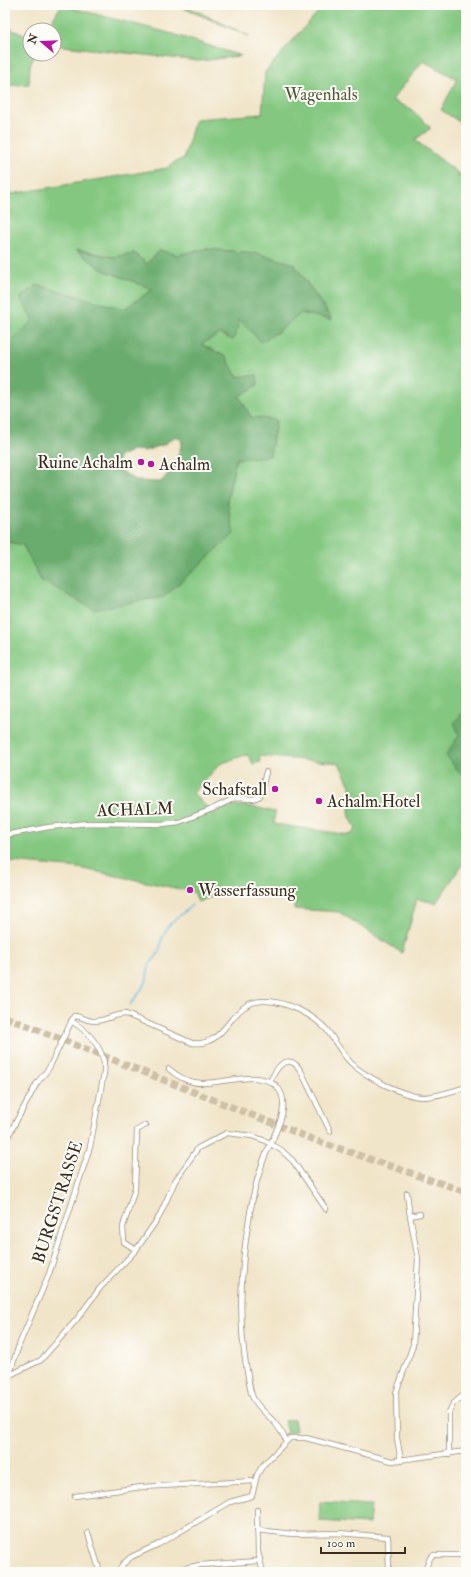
<svg xmlns="http://www.w3.org/2000/svg" width="471" height="1577" viewBox="0 0 471 1577" font-family="'IM FELL Double Pica',serif">
<style>
.green{fill:#83c780;stroke:#5f784f;fill-rule:evenodd}
.forest{fill:#6aac6e;stroke:#526b46;fill-rule:evenodd}
.lines{fill:none;stroke-linecap:round;stroke-linejoin:round}
.stream{stroke:#69bbe5;stroke-width:1.5}
.primary-tunnel{stroke:#cdc0a7;stroke-width:7;stroke-dasharray:7 3.5;stroke-linecap:butt}
.minor-casing{stroke:#968874;stroke-width:6}
.minor{stroke:#fff;stroke-width:4.5}
.poi-dot{fill:#b5179e;stroke:#fdfcf7;stroke-width:1.5}
.labels{text-anchor:middle;stroke-width:4;stroke-linejoin:round;paint-order:stroke}
.park-label{font-size:17px;fill:#51593b;stroke:#fdfcf7}
.poi-label{font-size:17px;fill:#3b2a1e;stroke:#fdfcf7;text-anchor:start}
.street-label{font-size:17px;fill:#3b2a1e;stroke:#fdfcf7}
</style>
<rect width="100%" height="100%" fill="#fdfcf7"/>
<filter id="ink" filterUnits="userSpaceOnUse"><feTurbulence type="fractalNoise" baseFrequency=".025" numOctaves="2"/><feDisplacementMap in="SourceGraphic" scale="8" xChannelSelector="R" yChannelSelector="G"/><feConvolveMatrix kernelMatrix="1 2 1 2 8 2 1 2 1" color-interpolation-filters="sRGB"/></filter>
<filter id="wash" filterUnits="userSpaceOnUse"><feTurbulence type="fractalNoise" baseFrequency=".012" numOctaves="4" result="noise"/><feDisplacementMap in="SourceGraphic" scale="16" xChannelSelector="R" yChannelSelector="G"/><feGaussianBlur stdDeviation="0.9" result="paint"/><feColorMatrix in="noise" values="0 0 0 0 0 0 0 0 0 0 0 0 0 0 0 0 0 1.4 0 .05"/><feComposite in="paint" operator="in"/></filter>
<g filter="url(#wash)">
<rect width="100%" height="100%" fill="#f1e5c9"/>
<g class="green">
<polygon points="61,5 173,34 241,56 199,61 54,45 54,30 47,30"/>
<polygon points="176,5 184,5 249,36"/>
<path d="M324,5H466V126L441,110L457,79L423,61L392,100L412,110L431,128L415,140L461,175L457,177L466,173V859L436,903L417,899L402,953L339,912L294,909L296,902L274,899L271,888L237,887L198,902L194,892L79,868L11,862L5,863V541L23,545L41,580L233,534L227,501L236,459L270,456L276,420L251,417L239,396L258,385L237,377L226,357L200,344L220,334L239,319H292L301,313L332,319L294,264L256,253L206,249L177,255L160,250L147,264L134,253L114,257L77,250L103,270L154,289L124,309L36,285L33,320L5,348V195L167,168L173,163L184,158L195,119L262,114L265,72ZM245,755L249,756L253,764L261,762L259,756L339,763L350,786L349,815L356,829L350,835L274,824L275,812C255,807 231,800 214,814L193,793L220,764Z"/>
<polygon points="5,26 30,38 30,54 35,54 30,66 29,84 5,86 5,33 8,32 5,30"/>
<polygon points="294,1419 296,1431 287,1433 284,1421"/>
<polygon points="320,1502 371,1505 369,1524 319,1521"/>
</g>
<g class="forest">
<path d="M206,249L256,253L294,264L332,320L301,313L278,332L261,342L239,319L238,328L233,340L220,334L201,344L226,357L237,377L257,375L258,385L239,396L251,417L276,420L270,456L236,459L227,501L234,534L164,597L93,609L41,580L23,545L5,541V348L33,320L20,298L37,285L124,309L153,289L103,270L75,250L114,257L134,253L147,264L160,250L177,255ZM176,436L182,441C179,457 172,470 161,482L137,481L117,468L118,457L133,450L144,451L163,445Z"/>
<polygon points="466,710 466,770 460,774 446,755 459,735 454,722"/>
</g>
<g class="lines">
<polyline class="stream" points="130,1005 146,983 149,965 159,953 162,938 168,926 192,905"/>
</g>
</g>
<g filter="url(#ink)">
<g class="lines">
<polyline class="primary-tunnel" points="5,1017 320,1142 466,1192"/>
<g class="minor-casing">
<g id="minor">
<polyline points="5,835 49,827 89,823 163,824 179,822 210,810 235,798 254,799 260,796 266,772"/>
<path d="M169,1069C176,1075 184,1080 193,1082C216,1088 259,1066 278,1088C293,1107 272,1138 265,1156C261,1166 258,1177 255,1188C242,1247 236,1311 247,1371C249,1380 249,1389 253,1398C258,1408 267,1414 275,1423C279,1428 283,1434 286,1440"/>
<path d="M270,1082C276,1068 287,1050 301,1071L330,1131"/>
<path d="M5,1142L37,1083L49,1068L74,1016C81,1016 87,1021 94,1021C105,1021 114,1014 126,1014L192,1043C229,1048 228,999 266,1001C287,1002 312,1014 326,1029C335,1040 341,1053 351,1063C364,1076 403,1096 422,1097C436,1097 453,1091 466,1087"/>
<polyline points="410,1216 420,1214"/>
<polyline points="136,1250 124,1242 123,1227 135,1188 137,1130 146,1125"/>
<polyline points="8,1379 12,1374 41,1360 77,1319 100,1288 136,1250 159,1217 175,1181 198,1148 227,1133 252,1136 266,1141 281,1150 293,1161 326,1209"/>
<path d="M5,1399L8,1379L19,1345L49,1274L90,1147L104,1073C107,1052 89,1031 71,1021"/>
<polyline points="449,1454 449,1412 453,1404 466,1393"/>
<polyline points="401,1461 397,1438 396,1393 413,1345 418,1259 409,1210 407,1193"/>
<polyline points="75,1496 142,1487 255,1481"/>
<polyline points="257,1510 258,1552 263,1572"/>
<polyline points="257,1530 293,1534 339,1533 388,1537 389,1572"/>
<polyline points="88,1533 100,1572"/>
<polyline points="119,1572 123,1564 131,1557 159,1544 230,1502 252,1496 257,1475 263,1465 290,1438 306,1438 392,1461 466,1451"/>
<polyline points="166,1572 200,1565 259,1561"/>
<polyline points="424,1572 430,1558 433,1555 466,1555"/>
</g>
</g>
<use href="#minor" class="minor"/>
</g>
</g>
<g class="poi-dot">
<circle cx="141" cy="462" r="4"/>
<circle cx="151" cy="464" r="4"/>
<circle cx="275" cy="789" r="4"/>
<circle cx="319" cy="801" r="4"/>
<circle cx="190" cy="890" r="4"/>
</g>
<g class="labels">
<g class="park-label">
<text x="321" y="100">Wagenhals</text>
</g>
<g class="poi-label">
<text x="133" y="468" text-anchor="end">Ruine Achalm</text>
<text x="159" y="470">Achalm</text>
<text x="267" y="795" text-anchor="end">Schafstall</text>
<text x="327" y="807">Achalm.Hotel</text>
<text x="198" y="896">Wasserfassung</text>
</g>
<g class="street-label">
<text transform="translate(135 809) rotate(-2)" y="6">ACHALM</text>
<text transform="translate(57 1202) rotate(-72)" y="6">BURGSTRASSE</text>
</g>
</g>
<rect width="471" height="1577" fill="none" stroke="#fdfcf7" stroke-width="20"/>
<g transform="translate(42 42) rotate(289)"><circle r="19" fill="#fdfcf7" stroke="#afa8a0"/>
<path d="M0-3L7 15L0 10L-7 15Z" fill="#b5179e"/>
<text y="-6" font-size="11" font-weight="bold" text-anchor="middle" fill="#3b2a1e">N</text>
</g>
<path d="M321 1547v6h84v-6" fill="none" stroke="#3b2a1e" stroke-width="2"/>
<text x="327" y="1547" font-size="12" fill="#3b2a1e" stroke="#fdfcf7" stroke-width="3" paint-order="stroke">100 m</text>
</svg>
